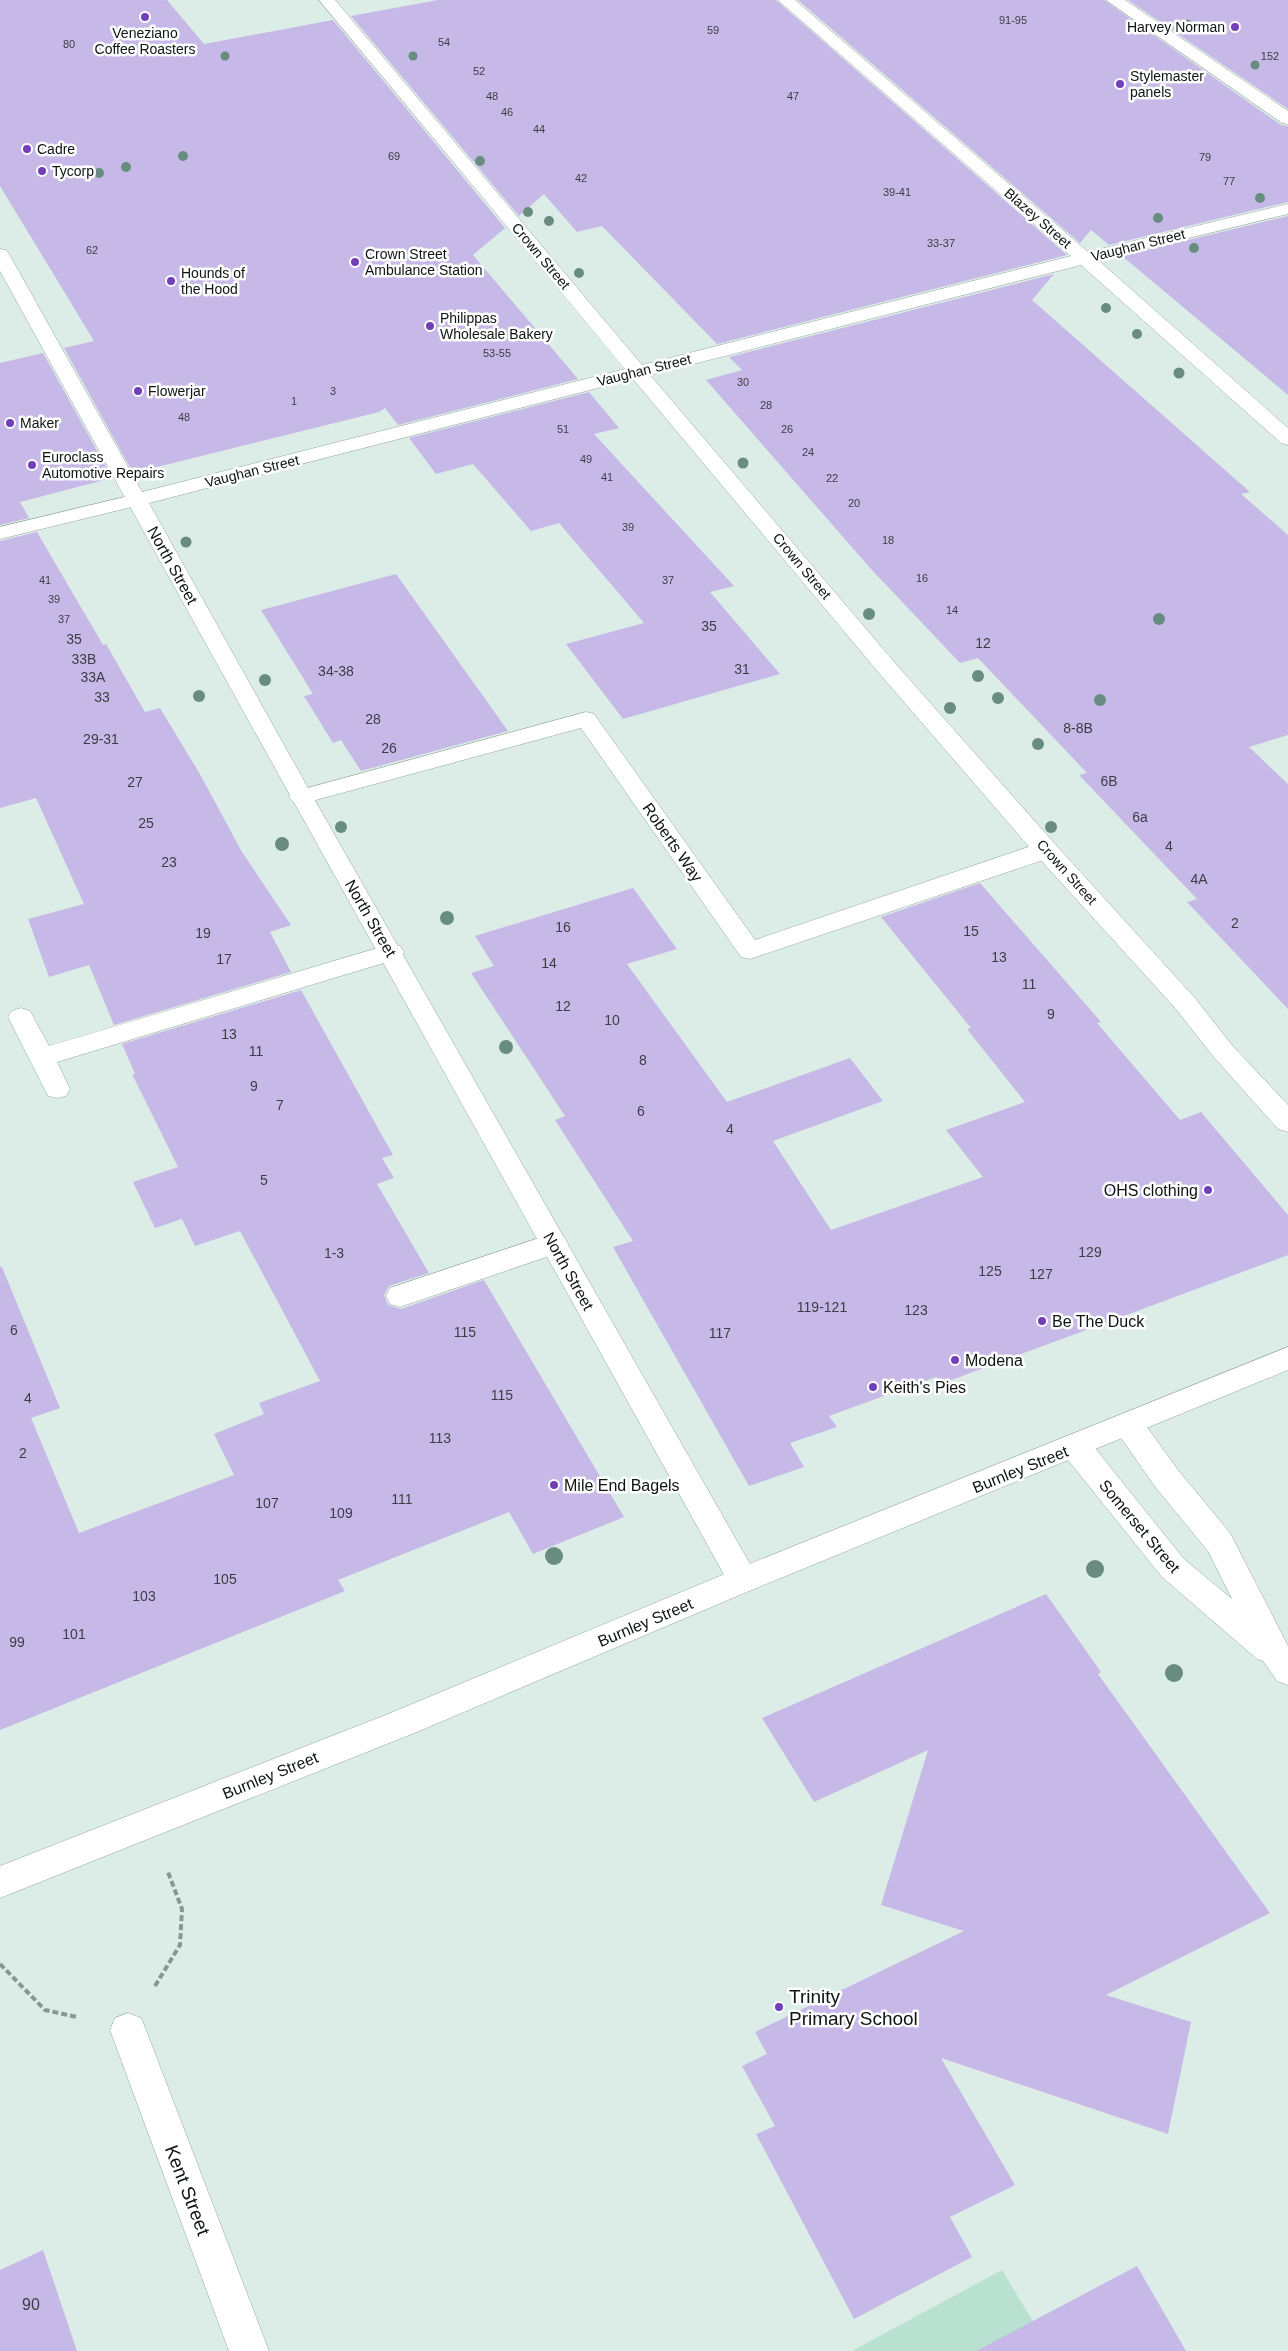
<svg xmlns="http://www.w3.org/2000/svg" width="1288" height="2351" viewBox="0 0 1288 2351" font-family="Arial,sans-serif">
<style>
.green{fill:#b9e1d1}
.building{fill:#c7b9e7}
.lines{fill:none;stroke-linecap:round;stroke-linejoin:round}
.lane-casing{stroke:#94a59e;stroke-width:1}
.street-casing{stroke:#94a59e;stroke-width:1}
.secondary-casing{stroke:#94a59e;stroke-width:1}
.path{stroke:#899691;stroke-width:4;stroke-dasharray:6 3;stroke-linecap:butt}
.lane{fill:#fff;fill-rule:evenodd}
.street{fill:#fff;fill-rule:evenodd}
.secondary{fill:#fff;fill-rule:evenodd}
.tree{fill:#698c81}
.poi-dot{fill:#713fb7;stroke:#fff;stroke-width:2}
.labels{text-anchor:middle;stroke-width:5;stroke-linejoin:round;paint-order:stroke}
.far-number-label{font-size:11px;fill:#3c3d46}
.far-poi-label{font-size:14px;fill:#0d1411;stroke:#fff;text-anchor:start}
.far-street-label{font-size:14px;fill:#0d1411;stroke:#fff}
.number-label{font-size:14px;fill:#3c3d46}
.street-label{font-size:16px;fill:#0d1411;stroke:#fff}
.poi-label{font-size:16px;fill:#0d1411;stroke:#fff;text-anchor:start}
.near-number-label{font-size:16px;fill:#3c3d46}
.near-poi-label{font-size:19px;fill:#0d1411;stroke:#fff;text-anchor:start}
.near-street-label{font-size:19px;fill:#0d1411;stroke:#fff}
</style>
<rect width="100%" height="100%" fill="#dbede6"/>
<polygon class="green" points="1002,2270 1051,2351 852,2351"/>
<g class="building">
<polygon points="0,0 167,0 204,44 333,20 505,228 473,255 578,379 398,425 385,408 379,412 133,473 64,348 94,341 0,186"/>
<polygon points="438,0 776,0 1067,255 717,344 602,226 577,232 544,194 519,216 351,16"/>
<polygon points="798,0 1104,0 1281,125 1288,126 1288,202 1109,245 1091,230 1080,243"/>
<polygon points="1128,0 1288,0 1288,109"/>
<polygon points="1288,216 1288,395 1122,256"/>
<polygon points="1054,274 1032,300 1250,492 1241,494 1288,535 1288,735 1249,747 1288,784 1288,1009 1187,902 1197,899 1079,775 1087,773 978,658 960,663 871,569 706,380 742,370 729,357"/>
<polygon points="43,353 112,478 20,502 29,518 0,525 0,363"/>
<polygon points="589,392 619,428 594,434 734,586 710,592 780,674 623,719 566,644 644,623 559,523 531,531 473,464 436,474 409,438"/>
<polygon points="37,532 103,645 106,644 145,712 160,708 201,776 242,852 291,925 270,932 291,972 114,1025 89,965 49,977 28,919 84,904 36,798 0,808 0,541"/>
<polygon points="396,574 508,731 361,771 341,740 333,743 304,696 313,694 261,610"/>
<polygon points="980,883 1101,1022 1097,1023 1180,1120 1201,1112 1288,1215 1288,1255 941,1384 936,1377 829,1416 837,1427 790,1443 804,1467 749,1486 613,1247 633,1241 555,1120 565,1116 471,973 494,966 475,936 633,888 677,949 627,964 727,1102 850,1058 883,1101 773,1141 831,1230 983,1177 946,1130 1025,1102 967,1029 971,1028 881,917"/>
<polygon points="301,990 393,1155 382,1158 394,1178 377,1184 429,1273 389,1286 384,1295 388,1305 401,1309 484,1280 624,1517 533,1554 509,1512 338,1580 345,1591 0,1730 0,1267 2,1267 60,1408 31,1418 79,1533 234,1475 214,1434 264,1414 259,1403 320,1381 240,1231 195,1246 182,1219 155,1228 133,1182 178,1167 132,1074 135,1074 122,1044"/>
<polygon points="1046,1594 1101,1672 1098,1674 1270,1913 1106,1995 1191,2022 1168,2134 941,2058 1015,2185 950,2217 972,2257 854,2319 756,2134 775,2126 742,2066 767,2054 755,2032 964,1931 881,1905 928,1750 814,1802 762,1718"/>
<polygon points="43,2250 77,2351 0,2351 0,2270"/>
<polygon points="1137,2266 1186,2351 976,2351"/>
</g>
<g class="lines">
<g class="lane-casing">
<g id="lane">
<polygon points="137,494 144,496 147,500 144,504 0,539 0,527"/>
<polygon points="586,712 594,714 755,940 1037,844 1046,842 1055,844 1058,850 1055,856 750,959 741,957 581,728 301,804 293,802 289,797 293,792"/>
<polygon points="391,944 400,946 404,952 400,958 57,1062 70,1089 66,1096 57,1098 48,1096 8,1017 12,1011 21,1008 30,1011 49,1046"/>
<polygon points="554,1233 564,1237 568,1244 564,1251 400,1307 390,1304 386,1296 390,1288"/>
</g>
</g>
<g class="street-casing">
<g id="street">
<path d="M319,0H335L642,365L1071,256L778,0H795L1088,252L1288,204V214L1098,260L1288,428V445L1281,443L1081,265L650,375L895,663L1055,844L1194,997L1231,1044L1288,1105V1132L1278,1129L1213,1056L1176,1009L1037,856L879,673L633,379L149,503L313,797L754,1571L759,1580L754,1589L743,1593L732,1589C488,1150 242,711 0,271V249L6,250L9,254L142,492L625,369Z"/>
<polygon points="1106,0 1125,0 1288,111 1288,124 1282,123"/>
<polygon points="1128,1412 1139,1416 1178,1470 1230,1533 1288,1646 1288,1685 1277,1681 1263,1661 1257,1659 1162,1577 1064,1455 1060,1446 1064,1437 1075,1434 1086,1437 1184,1559 1232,1599 1208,1551 1156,1488 1117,1432 1113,1424 1117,1416"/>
<polygon points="128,2013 141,2018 146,2030 269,2351 229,2351 110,2030 115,2018"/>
</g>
</g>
<g class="secondary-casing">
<polygon id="secondary" points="1288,1347 1288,1370 754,1589 412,1734 0,1898 0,1866 388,1714 732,1571"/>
</g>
<g class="path">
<polyline points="0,1964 45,2010 77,2017"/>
<polyline points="155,1986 180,1945 182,1909 168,1872"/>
</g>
<use href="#lane" class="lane"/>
<use href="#street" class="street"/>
<use href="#secondary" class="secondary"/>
</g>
<g class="tree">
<circle cx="1187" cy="24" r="4.5"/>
<circle cx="225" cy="56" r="4.5"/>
<circle cx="413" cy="56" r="4.5"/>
<circle cx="1255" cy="65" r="4.5"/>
<circle cx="183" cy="156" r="5"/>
<circle cx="480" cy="161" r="5"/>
<circle cx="126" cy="167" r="5"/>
<circle cx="99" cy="173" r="5"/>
<circle cx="1260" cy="198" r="5"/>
<circle cx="528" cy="212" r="5"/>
<circle cx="1158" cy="218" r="5"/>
<circle cx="549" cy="221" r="5"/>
<circle cx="1194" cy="248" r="5"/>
<circle cx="579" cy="273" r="5"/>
<circle cx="1106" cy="308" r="5"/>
<circle cx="1137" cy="334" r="5"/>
<circle cx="1179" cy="373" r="5.5"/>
<circle cx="743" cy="463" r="5.5"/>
<circle cx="186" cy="542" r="5.5"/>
<circle cx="869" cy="614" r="6"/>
<circle cx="1159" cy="619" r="6"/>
<circle cx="978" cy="676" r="6"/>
<circle cx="265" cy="680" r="6"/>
<circle cx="199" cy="696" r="6"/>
<circle cx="998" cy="698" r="6"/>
<circle cx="1100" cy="700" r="6"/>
<circle cx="950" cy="708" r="6"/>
<circle cx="1038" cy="744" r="6"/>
<circle cx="341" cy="827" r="6"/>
<circle cx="1051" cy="827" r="6"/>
<circle cx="282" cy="844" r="7"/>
<circle cx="447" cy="918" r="7"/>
<circle cx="506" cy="1047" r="7"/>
<circle cx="554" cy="1556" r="9"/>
<circle cx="1095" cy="1569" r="9"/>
<circle cx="1174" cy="1673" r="9"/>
</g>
<g class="poi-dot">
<circle cx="145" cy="17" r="5"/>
<circle cx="1235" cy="27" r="5"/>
<circle cx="1120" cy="84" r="5"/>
<circle cx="27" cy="149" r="5"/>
<circle cx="42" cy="171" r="5"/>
<circle cx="355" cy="262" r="5"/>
<circle cx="171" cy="281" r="5"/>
<circle cx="430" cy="326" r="5"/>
<circle cx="138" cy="391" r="5"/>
<circle cx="10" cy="423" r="5"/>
<circle cx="32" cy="465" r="5"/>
<circle cx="1208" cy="1190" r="5"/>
<circle cx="1042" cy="1321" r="5"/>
<circle cx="955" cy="1360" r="5"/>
<circle cx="873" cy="1387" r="5"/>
<circle cx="554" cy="1485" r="5"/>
<circle cx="779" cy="2007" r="5"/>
</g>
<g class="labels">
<g class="far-number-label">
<text x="1013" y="24">91-95</text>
<text x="713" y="34">59</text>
<text x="444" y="46">54</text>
<text x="69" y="48">80</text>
<text x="1270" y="60">152</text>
<text x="479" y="75">52</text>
<text x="492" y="100">48</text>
<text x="793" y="100">47</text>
<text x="507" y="116">46</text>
<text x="539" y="133">44</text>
<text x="394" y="160">69</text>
<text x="1205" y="161">79</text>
<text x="581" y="182">42</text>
<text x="1229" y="185">77</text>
<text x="897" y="196">39-41</text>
<text x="941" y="247">33-37</text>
<text x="92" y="254">62</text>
<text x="497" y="357">53-55</text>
<text x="743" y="386">30</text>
<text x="333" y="395">3</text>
<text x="294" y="405">1</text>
<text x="766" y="409">28</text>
<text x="184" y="421">48</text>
<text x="563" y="433">51</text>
<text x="787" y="433">26</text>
<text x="808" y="456">24</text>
<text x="586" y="463">49</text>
<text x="607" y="481">41</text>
<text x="832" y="482">22</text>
<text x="854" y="507">20</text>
<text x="628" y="531">39</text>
<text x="888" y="544">18</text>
<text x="922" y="582">16</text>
<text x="45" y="584">41</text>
<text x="668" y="584">37</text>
<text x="54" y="603">39</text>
<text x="952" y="614">14</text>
<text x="64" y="623">37</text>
</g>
<g class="far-poi-label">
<text x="1225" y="32" text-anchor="end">Harvey Norman</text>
<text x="145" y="38" text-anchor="middle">Veneziano<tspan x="145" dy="16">Coffee Roasters</tspan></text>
<text x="1130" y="81">Stylemaster<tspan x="1130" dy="16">panels</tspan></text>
<text x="37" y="154">Cadre</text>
<text x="52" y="176">Tycorp</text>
<text x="365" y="259">Crown Street<tspan x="365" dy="16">Ambulance Station</tspan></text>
<text x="181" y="278">Hounds of<tspan x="181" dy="16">the Hood</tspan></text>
<text x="440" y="323">Philippas<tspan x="440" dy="16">Wholesale Bakery</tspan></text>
<text x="148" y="396">Flowerjar</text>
<text x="20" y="428">Maker</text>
<text x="42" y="462">Euroclass<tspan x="42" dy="16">Automotive Repairs</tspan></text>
</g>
<g class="far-street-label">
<text transform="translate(1038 218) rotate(41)" y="5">Blazey Street</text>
<text transform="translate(1138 245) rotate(-14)" y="5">Vaughan Street</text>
<text transform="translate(541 256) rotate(50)" y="5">Crown Street</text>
<text transform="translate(644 370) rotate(-14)" y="5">Vaughan Street</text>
<text transform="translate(252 471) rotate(-14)" y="5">Vaughan Street</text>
<text transform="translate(802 566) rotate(50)" y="5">Crown Street</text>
<text transform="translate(1067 872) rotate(48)" y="5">Crown Street</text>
</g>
<g class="number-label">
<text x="709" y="631">35</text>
<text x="74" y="644">35</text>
<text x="983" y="648">12</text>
<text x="84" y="664">33B</text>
<text x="742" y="674">31</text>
<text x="336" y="676">34-38</text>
<text x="93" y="682">33A</text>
<text x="102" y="702">33</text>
<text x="373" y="724">28</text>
<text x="1078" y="733">8-8B</text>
<text x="101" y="744">29-31</text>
<text x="389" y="753">26</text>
<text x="1109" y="786">6B</text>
<text x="135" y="787">27</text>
<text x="1140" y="822">6a</text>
<text x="146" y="828">25</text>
<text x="1169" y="851">4</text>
<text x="169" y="867">23</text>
<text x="1199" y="884">4A</text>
<text x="1235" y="928">2</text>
<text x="563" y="932">16</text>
<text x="971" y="936">15</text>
<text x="203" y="938">19</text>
<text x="999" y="962">13</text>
<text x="224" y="964">17</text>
<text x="549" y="968">14</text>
<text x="1029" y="989">11</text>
<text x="563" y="1011">12</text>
<text x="1051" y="1019">9</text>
<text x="612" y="1025">10</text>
<text x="229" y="1039">13</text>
<text x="256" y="1056">11</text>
<text x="643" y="1065">8</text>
<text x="254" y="1091">9</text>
<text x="280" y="1110">7</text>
<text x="641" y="1116">6</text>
<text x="730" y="1134">4</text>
<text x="264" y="1185">5</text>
<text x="1090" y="1257">129</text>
<text x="334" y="1258">1-3</text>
<text x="990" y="1276">125</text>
<text x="1041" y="1279">127</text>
<text x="822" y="1312">119-121</text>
<text x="916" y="1315">123</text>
<text x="14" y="1335">6</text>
<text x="465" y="1337">115</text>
<text x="720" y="1338">117</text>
<text x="502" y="1400">115</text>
<text x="28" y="1403">4</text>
<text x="440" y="1443">113</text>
<text x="23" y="1458">2</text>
<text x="402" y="1504">111</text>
<text x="267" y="1508">107</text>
<text x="341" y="1518">109</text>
<text x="225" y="1584">105</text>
<text x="144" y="1601">103</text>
<text x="74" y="1639">101</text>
<text x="17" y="1647">99</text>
</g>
<g class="street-label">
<text transform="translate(173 565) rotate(61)" y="6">North Street</text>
<text transform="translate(673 842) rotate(55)" y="6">Roberts Way</text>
<text transform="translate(371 918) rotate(60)" y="6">North Street</text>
<text transform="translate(569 1271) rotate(61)" y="6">North Street</text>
<text transform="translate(1020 1469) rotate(-22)" y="6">Burnley Street</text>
<text transform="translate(1140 1526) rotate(50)" y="6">Somerset Street</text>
<text transform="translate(645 1622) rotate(-23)" y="6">Burnley Street</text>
<text transform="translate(270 1775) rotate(-22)" y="6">Burnley Street</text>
</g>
<g class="poi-label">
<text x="1198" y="1196" text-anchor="end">OHS clothing</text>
<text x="1052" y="1327">Be The Duck</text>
<text x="965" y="1366">Modena</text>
<text x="883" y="1393">Keith's Pies</text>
<text x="564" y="1491">Mile End Bagels</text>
</g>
<g class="near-number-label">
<text x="31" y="2310">90</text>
</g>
<g class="near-poi-label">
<text x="789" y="2003">Trinity<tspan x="789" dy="22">Primary School</tspan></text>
</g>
<g class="near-street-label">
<text transform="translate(188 2190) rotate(69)" y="7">Kent Street</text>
</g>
</g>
</svg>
